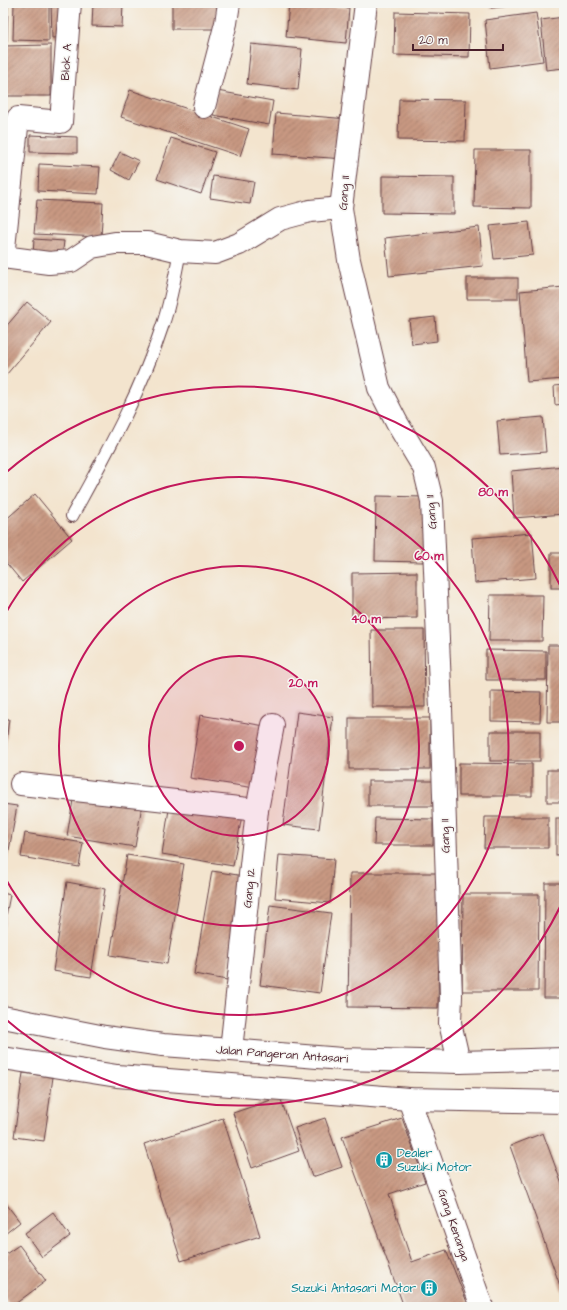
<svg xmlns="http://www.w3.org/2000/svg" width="567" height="1310" viewBox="0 0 567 1310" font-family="'Architects Daughter',sans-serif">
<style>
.building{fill:url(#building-hatch)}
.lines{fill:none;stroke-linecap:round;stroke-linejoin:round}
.service-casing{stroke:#633d43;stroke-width:14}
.minor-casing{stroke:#633d43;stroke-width:24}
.trunk-casing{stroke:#633d43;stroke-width:24}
.service{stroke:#fff;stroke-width:12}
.minor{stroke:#fff;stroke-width:22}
.trunk{stroke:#fff;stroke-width:22}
.ring{fill:none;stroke:#c2185b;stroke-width:2}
.labels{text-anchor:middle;stroke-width:3;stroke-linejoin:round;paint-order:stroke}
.street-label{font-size:12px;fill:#4a1f2b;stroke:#f6f6f2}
.culture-label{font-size:12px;fill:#0d838f;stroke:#f6f6f2;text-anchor:start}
.centre{fill:#c2185b;stroke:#f6f6f2;stroke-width:2}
.ring-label{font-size:12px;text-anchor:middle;font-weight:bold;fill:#c2185b;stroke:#f6f6f2;stroke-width:3;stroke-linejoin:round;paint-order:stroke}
</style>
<defs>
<pattern id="building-hatch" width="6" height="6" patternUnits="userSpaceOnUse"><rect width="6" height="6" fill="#c89982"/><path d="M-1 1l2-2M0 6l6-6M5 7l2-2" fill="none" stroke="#a47c6b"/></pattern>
</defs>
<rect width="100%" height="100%" fill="#f6f6f2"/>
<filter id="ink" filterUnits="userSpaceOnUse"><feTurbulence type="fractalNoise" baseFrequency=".025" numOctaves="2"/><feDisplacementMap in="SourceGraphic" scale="8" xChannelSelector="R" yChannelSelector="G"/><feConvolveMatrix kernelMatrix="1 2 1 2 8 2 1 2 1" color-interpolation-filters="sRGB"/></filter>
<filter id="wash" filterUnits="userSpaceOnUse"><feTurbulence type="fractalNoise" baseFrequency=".012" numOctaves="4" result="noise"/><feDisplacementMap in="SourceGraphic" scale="16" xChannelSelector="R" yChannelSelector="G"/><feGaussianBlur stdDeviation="0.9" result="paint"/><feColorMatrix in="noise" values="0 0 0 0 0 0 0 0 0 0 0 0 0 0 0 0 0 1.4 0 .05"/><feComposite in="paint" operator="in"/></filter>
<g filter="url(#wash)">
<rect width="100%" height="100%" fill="#f3e4ce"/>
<g id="blocks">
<g class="building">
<polygon points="3,3 8,3 7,41 3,41"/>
<polygon points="14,3 49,3 49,41 13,40"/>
<polygon points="51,3 65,3 65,37 52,38"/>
<polygon points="93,3 123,3 122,27 92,26"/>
<polygon points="172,3 217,3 216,29 172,29"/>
<polygon points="289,3 349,8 346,43 286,37"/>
<polygon points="490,3 520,3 520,5 491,8"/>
<polygon points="395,12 470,14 469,57 394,55"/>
<polygon points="536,13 543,61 490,68 485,20"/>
<polygon points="564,17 564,68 546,70 541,20"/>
<polygon points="251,44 302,49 298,90 247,84"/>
<polygon points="51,45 51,96 3,96 3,46"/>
<polygon points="130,90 249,129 240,156 121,117"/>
<polygon points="217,91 273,101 269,125 213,115"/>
<polygon points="399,99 466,100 465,141 398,140"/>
<polygon points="276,113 348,119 345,159 273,154"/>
<polygon points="3,121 6,121 4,141 3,141"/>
<polygon points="30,135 77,137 77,153 30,152"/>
<polygon points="171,138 215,152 201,194 157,179"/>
<polygon points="475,150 531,150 531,208 474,207"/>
<polygon points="120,152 139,161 129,180 111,170"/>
<polygon points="39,164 100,167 98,194 38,191"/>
<polygon points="213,176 254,182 250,204 210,198"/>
<polygon points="382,176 454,177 454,214 382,213"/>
<polygon points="37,200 103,203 101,237 34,234"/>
<polygon points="529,222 533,255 494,259 490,226"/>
<polygon points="479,227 483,266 389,276 385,238"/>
<polygon points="34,239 64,241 62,258 33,256"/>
<rect x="467" y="278" width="51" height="21"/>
<polygon points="564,287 564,379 527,382 520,291"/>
<polygon points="27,302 51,322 6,375 3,372 3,330"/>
<polygon points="435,317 437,341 412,344 409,320"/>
<polygon points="564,385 564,404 555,405 554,386"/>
<polygon points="543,417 546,452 500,455 497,421"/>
<polygon points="564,466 564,514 514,518 511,471"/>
<polygon points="35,494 72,539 22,582 3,559 3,522"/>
<polygon points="376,496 424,497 423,562 375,561"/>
<polygon points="532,533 536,578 475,583 472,538"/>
<rect x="551" y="553" width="13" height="35"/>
<polygon points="417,572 417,618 352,619 352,573"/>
<polygon points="490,595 543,595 542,641 489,641"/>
<polygon points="371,630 424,630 425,707 372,707"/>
<polygon points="548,645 564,645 564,722 547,722"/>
<polygon points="486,650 546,651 546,680 486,680"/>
<polygon points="491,691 541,692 540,722 491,721"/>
<polygon points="297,712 333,717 319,829 283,825"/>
<polygon points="200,715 265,726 255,788 190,778"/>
<polygon points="3,718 9,719 4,758 3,758"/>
<rect x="349" y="718" width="81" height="51"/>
<rect x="490" y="731" width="50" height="30"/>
<polygon points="459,763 532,764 532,796 459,796"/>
<rect x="547" y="770" width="17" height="32"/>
<rect x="368" y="781" width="65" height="25"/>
<polygon points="74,794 142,805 135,847 67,836"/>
<polygon points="170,803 242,815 233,866 162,854"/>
<polygon points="3,804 17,806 4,878 3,878"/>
<polygon points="485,817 548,817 548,848 484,848"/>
<polygon points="375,818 433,819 433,845 374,845"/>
<rect x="556" y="818" width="8" height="37"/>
<polygon points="25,833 83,843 79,867 21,857"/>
<polygon points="127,855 184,864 167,964 110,955"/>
<polygon points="279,855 334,859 330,903 275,898"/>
<polygon points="212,871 244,876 227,980 194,974"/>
<polygon points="350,873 440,873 438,1008 348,1007"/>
<polygon points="67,882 105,889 91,977 53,971"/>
<polygon points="545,883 564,883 564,998 544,998"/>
<polygon points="3,893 10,895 4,926 3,926"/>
<polygon points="463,894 539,894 538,991 462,991"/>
<polygon points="270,905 331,913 320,993 260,985"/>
<polygon points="23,1073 53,1077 44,1141 14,1137"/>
<polygon points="280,1097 299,1151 252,1168 233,1113"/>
<polygon points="223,1118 260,1236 181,1261 144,1144"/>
<polygon points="325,1118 342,1167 312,1177 295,1128"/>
<polygon points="402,1118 425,1182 389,1194 412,1262 446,1250 469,1307 404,1307 342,1137"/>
<polygon points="543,1133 564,1190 564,1294 563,1294 510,1146"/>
<polygon points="4,1201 20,1222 5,1234 3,1231 3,1202"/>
<polygon points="53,1212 70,1236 42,1257 25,1233"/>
<polygon points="19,1245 46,1281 11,1307 3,1296 3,1256"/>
</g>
</g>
</g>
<g filter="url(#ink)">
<use href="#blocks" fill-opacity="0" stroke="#633d43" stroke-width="1"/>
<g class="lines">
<g class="service-casing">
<path id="service" d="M72,516C106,454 141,392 163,324C171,301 175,275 180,251"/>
</g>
<g class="minor-casing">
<g id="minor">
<polyline points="70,3 61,122 18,118 3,257 49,263 71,261 92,247 115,243 147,243 180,251 215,253 239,244 280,219 310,211 341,208"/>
<polyline points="366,3 341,208 349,260 379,388 397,423 424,468 432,501 441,709 451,996 450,1023 459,1062"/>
<polyline points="204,107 226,23 229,3"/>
<polyline points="21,784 257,810"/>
<polyline points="231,1050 257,810 273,725"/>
<polyline points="409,1099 482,1307"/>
</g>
</g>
<g class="trunk-casing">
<g id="trunk">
<polyline points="3,1017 105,1037 163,1045 231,1050 342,1059 459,1062 564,1059"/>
<polyline points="3,1058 117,1076 409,1099 564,1102"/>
</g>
</g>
<use href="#service" class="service"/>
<use href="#minor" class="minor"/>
<use href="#trunk" class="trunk"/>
</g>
</g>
<circle cx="239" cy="746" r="90" fill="#c2185b" fill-opacity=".12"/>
<g class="ring">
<circle cx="239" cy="746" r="90"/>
<circle cx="239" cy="746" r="180"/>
<path d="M4 616A269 269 0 1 1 4 876"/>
<path d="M563 901A359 359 0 0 1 3 1017M3 475A359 359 0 0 1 563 591"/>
</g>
<defs>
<g id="building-disc" transform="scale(0.9)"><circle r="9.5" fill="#0f9aa8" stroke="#f6f6f2"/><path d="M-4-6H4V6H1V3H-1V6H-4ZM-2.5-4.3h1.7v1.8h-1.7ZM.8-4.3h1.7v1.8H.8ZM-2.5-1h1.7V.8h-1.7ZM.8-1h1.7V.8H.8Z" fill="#fff"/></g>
</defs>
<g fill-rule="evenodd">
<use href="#building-disc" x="384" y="1160"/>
<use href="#building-disc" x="429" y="1288"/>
</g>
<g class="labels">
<g class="street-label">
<text transform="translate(66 62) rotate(-86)" y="4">Blok A</text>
<text transform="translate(344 193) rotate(-86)" y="4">Gang 11</text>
<text transform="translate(431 512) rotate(-95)" y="4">Gang 11</text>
<text transform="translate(445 836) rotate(-92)" y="4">Gang 11</text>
<text transform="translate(249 888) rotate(-84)" y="4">Gang 12</text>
<text transform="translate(282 1054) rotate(4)" y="4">Jalan Pangeran Antasari</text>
<text transform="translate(454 1225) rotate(71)" y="4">Gang Kenanga</text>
</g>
<g class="culture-label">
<text x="397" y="1157">Dealer<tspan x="397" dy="14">Suzuki Motor</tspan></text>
<text x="416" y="1292" text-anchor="end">Suzuki Antasari Motor</text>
</g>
</g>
<circle cx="239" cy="746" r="6" class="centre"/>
<g class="ring-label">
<text x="493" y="496">80 m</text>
<text x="429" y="560">60 m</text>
<text x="366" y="623">40 m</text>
<text x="303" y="687">20 m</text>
</g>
<rect width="567" height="1310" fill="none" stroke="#f6f6f2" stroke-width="16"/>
<path d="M413 44v6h90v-6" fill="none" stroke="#4a1f2b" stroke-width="2"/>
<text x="419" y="44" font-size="12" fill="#4a1f2b" stroke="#f6f6f2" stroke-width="3" paint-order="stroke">20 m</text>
</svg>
